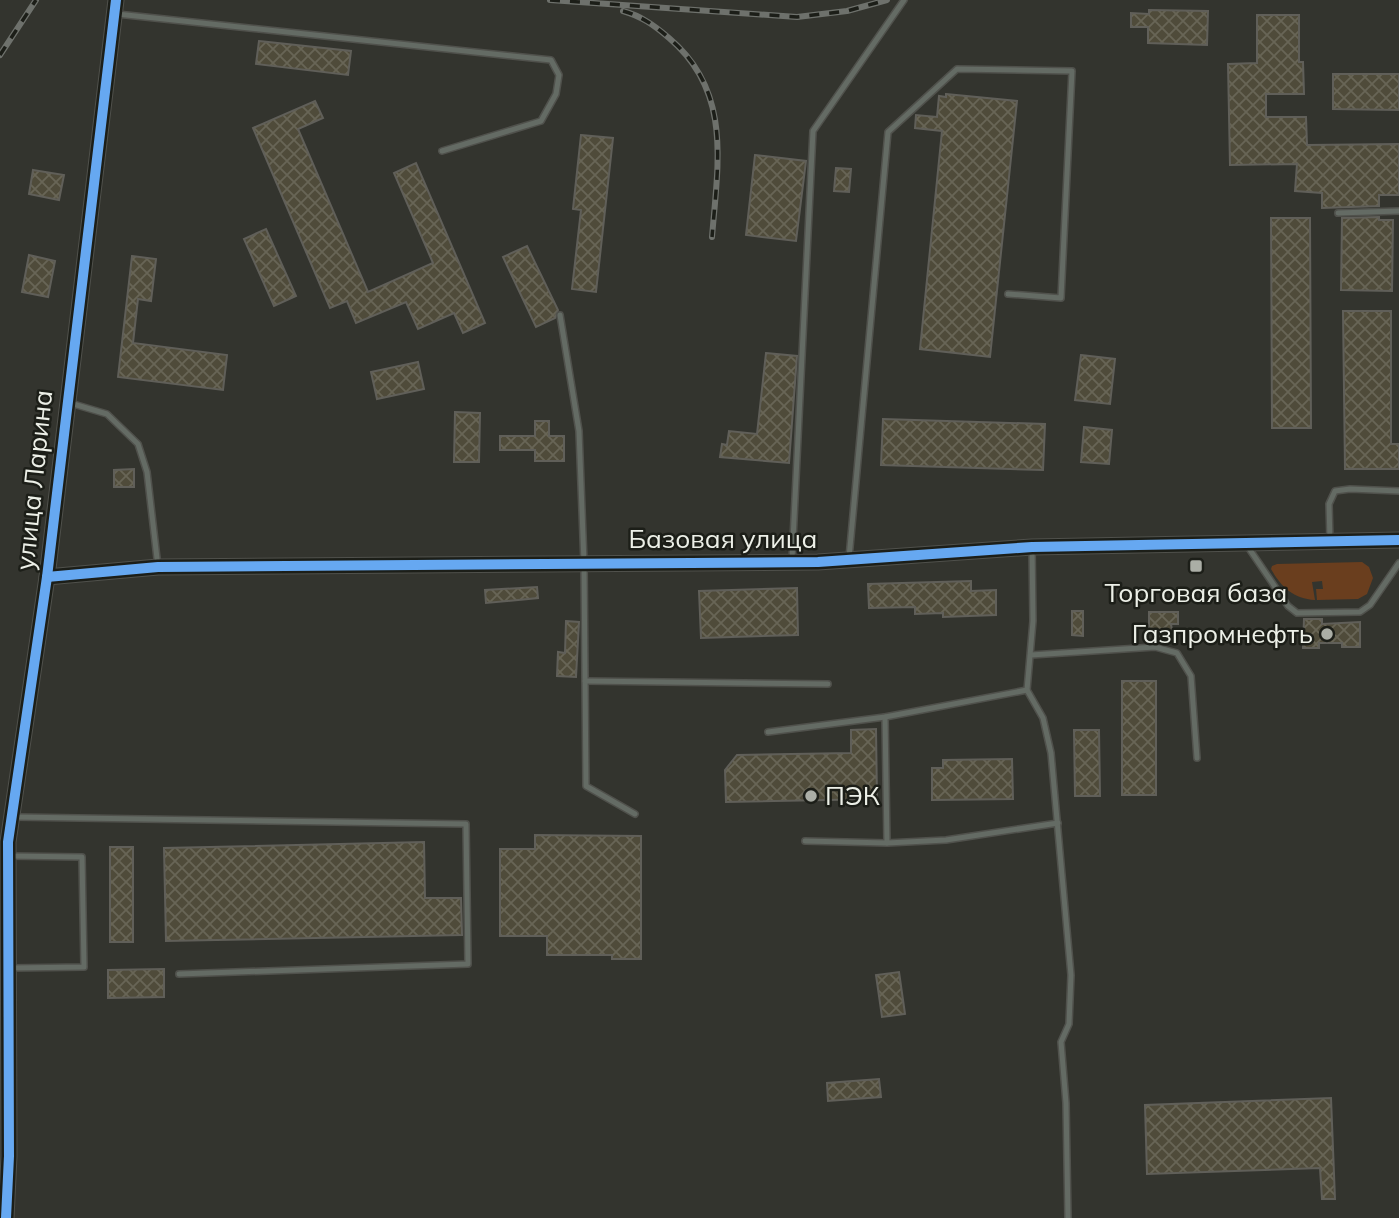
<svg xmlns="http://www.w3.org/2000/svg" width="1399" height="1218" viewBox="0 0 1399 1218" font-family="Mulish,sans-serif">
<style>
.grass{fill:#6a3e1e}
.building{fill:url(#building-cross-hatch);stroke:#605f59;stroke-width:2}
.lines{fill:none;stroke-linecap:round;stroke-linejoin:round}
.service-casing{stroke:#50514c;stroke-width:8}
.tertiary-casing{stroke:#50514c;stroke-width:17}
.service{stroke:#646b64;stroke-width:5}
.tertiary{stroke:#646b64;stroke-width:14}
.rail-casing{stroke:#6e716c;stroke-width:6}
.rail{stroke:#1c1e18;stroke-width:3.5;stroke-dasharray:10;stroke-linecap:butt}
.cycleway-casing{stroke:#1c1e18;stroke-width:15}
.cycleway{stroke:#66a8f1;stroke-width:10}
.poi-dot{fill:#abaea6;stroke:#1c1e18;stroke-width:2.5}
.labels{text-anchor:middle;stroke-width:5;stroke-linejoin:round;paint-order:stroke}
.street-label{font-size:26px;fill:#ecefe7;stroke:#1c1e18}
.poi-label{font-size:26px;fill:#ecefe7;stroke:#1c1e18}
</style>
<defs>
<pattern id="building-cross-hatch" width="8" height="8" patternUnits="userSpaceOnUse" patternTransform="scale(1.75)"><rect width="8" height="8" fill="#4f4b3a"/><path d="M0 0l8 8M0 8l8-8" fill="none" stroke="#686556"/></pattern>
</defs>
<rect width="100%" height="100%" fill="#33342e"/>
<path class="grass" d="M1362,562L1369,567L1373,578L1367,594L1358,599L1317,600L1316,589H1323L1322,581L1312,582L1315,600C1294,599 1281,587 1271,569L1272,566L1277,564Z"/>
<g class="building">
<polygon points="1149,10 1208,11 1207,45 1148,43 1148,27 1131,27 1131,13 1149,14"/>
<polygon points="1257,15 1299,15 1299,62 1303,62 1304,94 1266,94 1266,117 1306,117 1307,145 1399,144 1399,195 1379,195 1379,206 1322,208 1322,193 1295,191 1297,164 1230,165 1228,64 1257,63"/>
<polygon points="259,41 351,51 348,75 256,64"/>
<polygon points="1333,74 1399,74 1399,110 1333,109"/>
<polygon points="946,94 1017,101 990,357 920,349 942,131 915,128 916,115 937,117 939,96 946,97"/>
<polygon points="315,101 323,118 298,129 368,292 433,263 394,173 416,163 485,323 463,333 454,313 418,329 406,302 356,323 347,301 330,308 253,128"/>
<polygon points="581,135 613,138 596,292 572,289 581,210 573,209"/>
<polygon points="755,155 806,161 796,241 746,235"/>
<polygon points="836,168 851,169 849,192 834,191"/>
<polygon points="33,170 64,175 59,200 29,194"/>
<polygon points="1379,217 1379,220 1393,220 1392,291 1341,290 1342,218"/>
<polygon points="1271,218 1310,218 1311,428 1272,428"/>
<polygon points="266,229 296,296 274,306 244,239"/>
<polygon points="527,246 558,310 555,318 536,327 503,257"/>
<polygon points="29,255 55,261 48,297 22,292"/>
<polygon points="132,256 156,259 151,301 138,299 133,343 227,355 223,390 118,377"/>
<polygon points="1343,311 1391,311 1391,444 1399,444 1399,469 1345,469"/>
<polygon points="766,353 797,356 789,463 720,457 722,444 727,445 729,431 757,434"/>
<polygon points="1081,355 1115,359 1110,404 1075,400"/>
<polygon points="418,362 424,389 377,399 371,372"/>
<polygon points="455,412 480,413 479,462 454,462"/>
<polygon points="883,419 1045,424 1043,470 881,465"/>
<polygon points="535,421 549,421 549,436 564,436 564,461 535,461 535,450 500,450 500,436 535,436"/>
<polygon points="1084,427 1112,430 1109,464 1081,462"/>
<polygon points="134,469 134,487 114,487 114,470"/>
<polygon points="971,581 971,591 996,590 996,615 943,617 943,613 915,614 915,607 869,608 868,584"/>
<polygon points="537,587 538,598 486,603 485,590"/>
<polygon points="797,588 798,635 701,638 699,591"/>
<polygon points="1072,611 1083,611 1083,636 1072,635"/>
<polygon points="1149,612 1178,612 1178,624 1171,624 1172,630 1149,630"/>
<polygon points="1304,619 1322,619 1322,624 1360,622 1360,647 1342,647 1342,643 1319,643 1319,648 1303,648"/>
<polygon points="566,621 579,622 576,677 557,676 558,652 565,653"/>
<rect x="1122" y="681" width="34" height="114"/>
<polygon points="876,729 877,799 726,802 725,770 737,755 851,753 851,730"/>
<polygon points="1074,730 1099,730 1100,796 1075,796"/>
<polygon points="1012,759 1013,799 932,800 932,768 943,768 943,760"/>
<polygon points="535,835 641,836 641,959 612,959 612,955 547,955 547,936 500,936 500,849 535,849"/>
<polygon points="424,842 425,898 461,898 462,935 166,941 164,848"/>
<rect x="110" y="847" width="23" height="95"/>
<polygon points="164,969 164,997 108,998 108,970"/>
<polygon points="899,972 905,1014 882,1017 876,975"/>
<polygon points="879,1079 881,1097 828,1101 827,1083"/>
<polygon points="1331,1098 1335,1199 1322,1199 1320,1168 1147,1174 1145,1105"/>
</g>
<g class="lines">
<g class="service-casing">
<g id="service">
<polyline points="117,14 551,60 559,75 556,94 541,121 442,151"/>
<polyline points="1338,213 1399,211"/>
<polyline points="560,315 579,431 584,563 586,786 635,814"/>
<polyline points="70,403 107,414 138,444 147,472 158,567"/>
<polyline points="1330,540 1329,504 1335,491 1350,489 1399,491"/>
<polyline points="1246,544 1288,606 1297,613 1360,612 1370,605 1399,563"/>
<polyline points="1032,547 1033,621 1027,690 1043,718 1051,753 1071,975 1069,1024 1061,1042 1066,1103 1068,1218"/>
<polyline points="849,558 888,132 957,69 1072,71 1061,298 1008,294"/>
<polyline points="792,560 813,131 904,0"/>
<polyline points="1031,655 1155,647 1177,653 1191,676 1197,758"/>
<polyline points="585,681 828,684"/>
<polyline points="885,717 887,843"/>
<polyline points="768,732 885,717 1027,690"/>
<polyline points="15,817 466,824 468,964 179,974"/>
<polyline points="805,841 887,843 946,840 1058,823"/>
<polyline points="9,856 82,857 84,967 11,968"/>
</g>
</g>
<g class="tertiary-casing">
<g id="tertiary">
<polyline points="47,577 158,567 818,562 1032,547 1399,540"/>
<polyline points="6,1218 9,1156 8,842 47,577 116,0"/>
</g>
</g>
<use href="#service" class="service"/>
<use href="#tertiary" class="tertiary"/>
<g class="rail-casing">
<g id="rail">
<polyline points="550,0 797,17 847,11 887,0"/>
<path d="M623,11C641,16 654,25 669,38C732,91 718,163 712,237"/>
<polyline points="0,55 36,0"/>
<polyline points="0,1213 8,1218"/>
</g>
</g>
<use href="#rail" class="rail"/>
<g class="cycleway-casing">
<g id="cycleway">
<polyline points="47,577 158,567 818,562 1032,547 1399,540"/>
<polyline points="6,1218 9,1156 8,842 47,577 116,0"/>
</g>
</g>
<use href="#cycleway" class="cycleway"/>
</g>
<g class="poi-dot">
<rect x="1189" y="559" width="14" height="14" rx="3.5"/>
<circle cx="1327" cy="634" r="7"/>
<circle cx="811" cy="796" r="7"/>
</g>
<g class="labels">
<g class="street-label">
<text transform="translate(34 480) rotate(-84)" y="9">улица Ларина</text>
<text x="723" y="548">Базовая улица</text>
</g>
<g class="poi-label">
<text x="1196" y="602">Торговая база</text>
<text x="1313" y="643" text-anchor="end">Газпромнефть</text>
<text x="825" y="805" text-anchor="start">ПЭК</text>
</g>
</g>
</svg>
